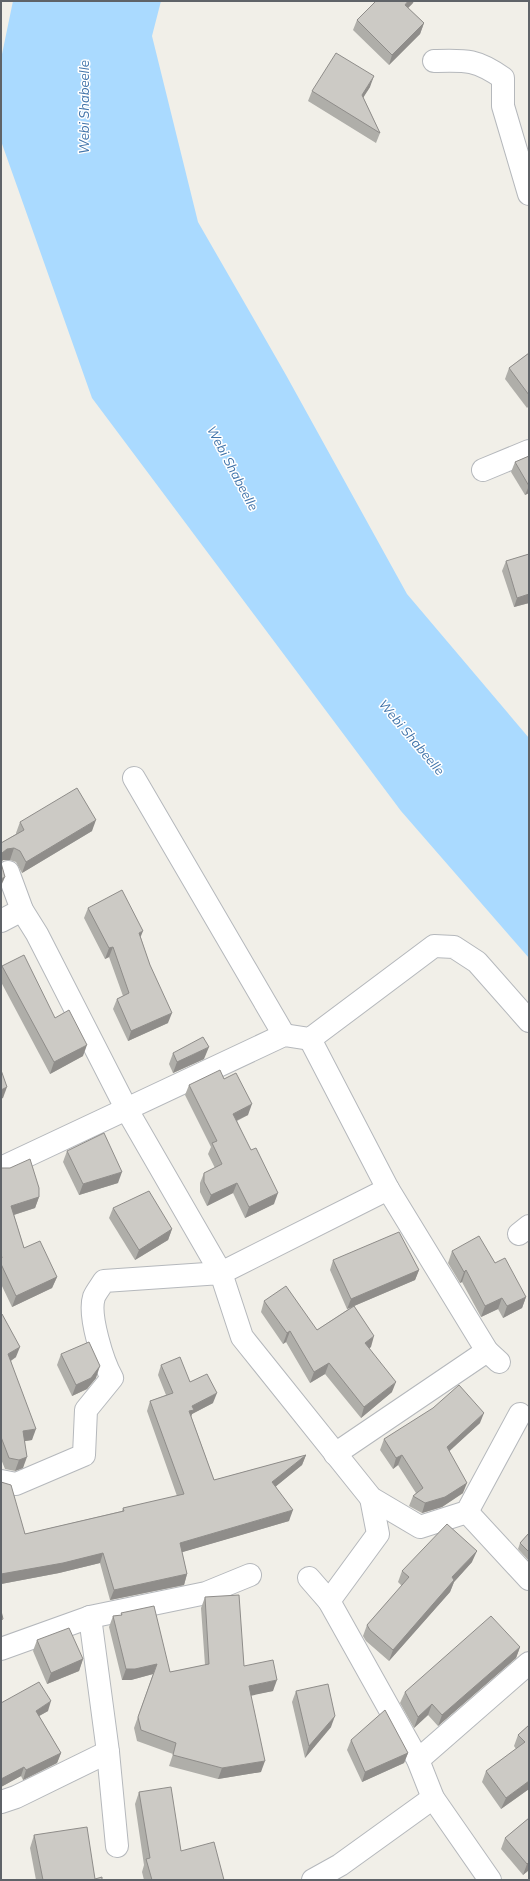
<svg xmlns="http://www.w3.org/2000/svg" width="530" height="1881" viewBox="0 0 530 1881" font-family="Mulish,sans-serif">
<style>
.water{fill:#aadaff}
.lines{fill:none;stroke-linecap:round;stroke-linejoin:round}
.minor-casing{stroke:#b5b8bc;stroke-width:24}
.minor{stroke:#fff;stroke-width:22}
.wall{fill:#afaea9}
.shaded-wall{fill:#8f8d8a}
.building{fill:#cccac5;stroke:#8f8d8a}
.labels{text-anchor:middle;stroke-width:3;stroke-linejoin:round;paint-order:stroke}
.water-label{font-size:13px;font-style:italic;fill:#4174aa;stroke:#fff}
</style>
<rect width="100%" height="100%" fill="#f1efe8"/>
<polygon class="water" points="13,1 161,1 152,36 198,222 286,375 407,594 529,738 529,958 401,811 92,398 1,141 1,59"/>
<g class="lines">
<g class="minor-casing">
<g id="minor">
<path d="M434,61C466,60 476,59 503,78V106L529,194"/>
<polyline points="483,470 529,451"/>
<polyline points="134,778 284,1035"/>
<polyline points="8,872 22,910 37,934 127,1110 221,1273 388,1189"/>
<polyline points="1,921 22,910"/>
<polyline points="310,1039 388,1189 487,1351 499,1362"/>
<polyline points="1,1168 284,1035 310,1039 434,946 454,947 477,962 529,1021"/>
<polyline points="519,1234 529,1226"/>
<polyline points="335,1454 487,1351"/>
<path d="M1,1481L16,1484L84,1455L86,1410L112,1378C103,1362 88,1315 94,1297C96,1292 101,1286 104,1281L221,1273L242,1337L371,1498L420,1527L467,1512L520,1414"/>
<polyline points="467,1512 529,1579"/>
<polyline points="309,1578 329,1601 418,1760 433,1798 490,1880"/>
<polyline points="329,1601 378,1534 371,1498"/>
<polyline points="90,1617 108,1752 117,1846"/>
<polyline points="1,1649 90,1617 206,1593 250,1575"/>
<polyline points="418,1760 529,1663"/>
<polyline points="1,1802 16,1797 108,1752"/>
<polyline points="313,1880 340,1865 433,1798"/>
</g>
</g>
<use href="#minor" class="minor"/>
</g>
<g class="wall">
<polygon points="413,3 408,8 424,23 420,34 389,65 353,30 357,20"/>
<polygon points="370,87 363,97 380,133 376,143 308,101 312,91"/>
<polygon points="529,353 529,406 527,408 505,379 509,368"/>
<polygon points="529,456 529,493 525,495 511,472 515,462"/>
<polygon points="529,554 529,603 514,607 502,571 506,561"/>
<polygon points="20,822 92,831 22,873 16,862 10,860 3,860 1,862 1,843 16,834 16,833"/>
<polygon points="88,908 141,938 168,1023 128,1041 113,1009 117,999 123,996 109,957 105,959 84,918"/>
<polygon points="2,966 55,1018 83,1056 50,1074 1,982 1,969"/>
<polygon points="173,1053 204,1059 173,1073 169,1064"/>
<polygon points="224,1079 248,1115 237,1121 274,1204 245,1218 233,1193 207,1206 200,1192 200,1183 204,1173 215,1168 208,1154 211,1147 185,1095 189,1085"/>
<polygon points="67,1151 118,1183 79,1195 63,1162"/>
<polygon points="1,1168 39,1197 35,1208 14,1215 24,1248 57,1277 52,1288 12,1307 1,1284"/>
<polygon points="113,1208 172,1229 168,1240 135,1260 109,1218"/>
<polygon points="452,1251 495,1263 526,1297 522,1308 503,1318 498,1309 481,1317 462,1282 460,1283 448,1263"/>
<polygon points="333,1260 419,1270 415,1280 354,1306 371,1347 369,1348 392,1392 361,1418 325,1374 310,1383 286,1342 283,1344 261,1312 264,1301 317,1330 350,1308 347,1309 330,1270"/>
<polygon points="1,1314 16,1357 11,1361 32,1440 25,1441 23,1468 15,1471 5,1469 1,1459"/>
<polygon points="61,1354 96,1378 87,1389 72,1396 57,1365"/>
<polygon points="161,1365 190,1382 213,1403 192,1414 191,1416 214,1480 306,1455 302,1465 276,1486 289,1521 182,1552 187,1574 184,1585 110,1600 100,1563 59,1573 1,1584 1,1482 25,1534 122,1511 123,1508 177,1496 147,1411 150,1401 166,1395 158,1375"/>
<polygon points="480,1423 449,1451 463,1493 442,1507 422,1513 409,1506 413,1496 416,1493 398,1465 393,1469 380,1450 384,1439"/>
<polygon points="529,1533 529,1561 518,1549 520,1543"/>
<polygon points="472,1562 454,1582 450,1592 389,1661 366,1641 363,1636 367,1625 402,1586 398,1582 402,1571"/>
<polygon points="205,1597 244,1666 273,1691 251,1695 261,1772 218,1779 169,1766 173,1754 137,1741 134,1728 153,1674 131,1680 122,1680 109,1627 113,1616 121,1615 121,1613 170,1672 205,1665 201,1608"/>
<polygon points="37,1640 83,1659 79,1671 47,1684 33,1651"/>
<polygon points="520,1647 516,1658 438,1726 428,1715 414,1728 400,1703 405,1692"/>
<polygon points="296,1691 331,1727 305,1758 292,1702"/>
<polygon points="1,1703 48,1711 39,1716 61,1753 57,1763 23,1780 21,1776 1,1787"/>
<polygon points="529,1725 529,1789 501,1809 482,1782 486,1771 516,1749 514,1746 518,1735"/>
<polygon points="351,1740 408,1753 404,1763 362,1782 347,1750"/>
<polygon points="139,1792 181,1851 224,1880 144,1880 142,1872 144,1865 135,1804"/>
<polygon points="529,1818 529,1870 523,1875 501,1849 505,1838"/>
<polygon points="34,1835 95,1879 102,1880 36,1880 30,1848"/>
</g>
<g class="shaded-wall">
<polygon points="408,1 414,1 413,3 401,15 405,5"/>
<polygon points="424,23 420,34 389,65 392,55"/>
<polygon points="374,76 370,87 358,106 362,95"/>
<polygon points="529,486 529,493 525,495"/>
<polygon points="529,594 529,603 514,607 517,598"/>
<polygon points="96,820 92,831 22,873 26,862"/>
<polygon points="14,848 10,860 3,860 1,862 1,856 2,853 7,849"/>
<polygon points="5,877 1,886 1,879"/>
<polygon points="143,931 139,941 139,933"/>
<polygon points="113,947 109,957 105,959 109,948"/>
<polygon points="172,1013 168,1023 128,1041 131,1031"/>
<polygon points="87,1045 83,1056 50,1074 54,1062"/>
<polygon points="209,1047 204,1059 173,1073 177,1062"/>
<polygon points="7,1087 3,1098 1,1099 1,1090"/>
<polygon points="252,1104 248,1115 229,1124 233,1114"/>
<polygon points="122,1172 118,1183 79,1195 83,1184"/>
<polygon points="237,1183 233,1193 207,1206 211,1195"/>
<polygon points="278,1193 274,1204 245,1218 249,1207"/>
<polygon points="39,1197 35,1208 7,1217 11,1206"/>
<polygon points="172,1229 168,1240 135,1260 139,1250"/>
<polygon points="419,1270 415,1280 347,1309 351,1299"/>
<polygon points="466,1270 462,1282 460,1283 464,1272"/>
<polygon points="57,1277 52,1288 12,1307 16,1296"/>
<polygon points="526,1297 522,1308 503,1318 507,1306"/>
<polygon points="502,1298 498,1309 481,1317 485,1306"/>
<polygon points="290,1331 286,1342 283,1344 287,1333"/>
<polygon points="374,1336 371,1347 361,1354 365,1343"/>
<polygon points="20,1347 16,1357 4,1365 8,1354"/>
<polygon points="329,1363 325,1374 310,1383 314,1372"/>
<polygon points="100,1366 96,1378 87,1389 72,1396 76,1385"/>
<polygon points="396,1382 392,1392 361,1418 364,1407"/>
<polygon points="217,1393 213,1403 192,1414 190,1420 186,1422 192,1406"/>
<polygon points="484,1413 480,1423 443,1457 447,1447"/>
<polygon points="36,1429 32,1440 19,1442 23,1431"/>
<polygon points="306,1455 302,1465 269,1492 272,1482"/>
<polygon points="402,1455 398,1465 393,1469 396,1458"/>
<polygon points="27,1457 23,1468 15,1471 19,1460"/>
<polygon points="467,1483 463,1493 442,1507 422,1513 425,1503"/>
<polygon points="293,1510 289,1521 176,1554 180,1543"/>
<polygon points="477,1551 472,1562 454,1582 450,1592 389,1661 393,1650 452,1577"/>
<polygon points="103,1553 100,1563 59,1573 1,1584 1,1574"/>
<polygon points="187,1574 184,1585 110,1600 114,1590"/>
<polygon points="520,1647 516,1658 438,1726 442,1715"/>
<polygon points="83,1659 79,1671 47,1684 51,1673"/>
<polygon points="157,1664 153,1674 131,1680 122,1680 126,1669"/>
<polygon points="277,1680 273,1691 245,1697 249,1686"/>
<polygon points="51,1701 48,1711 32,1720 36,1711"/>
<polygon points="432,1704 428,1715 414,1728 418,1717"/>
<polygon points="335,1716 331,1727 305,1758 309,1746"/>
<polygon points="61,1753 57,1763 23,1780 26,1770"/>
<polygon points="408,1753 404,1763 362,1782 365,1772"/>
<polygon points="265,1761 261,1772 218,1779 222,1768"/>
<polygon points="24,1767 21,1776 1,1787 1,1779"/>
<polygon points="529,1781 529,1789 501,1809 506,1798"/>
<polygon points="529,1862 529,1870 523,1875 527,1864"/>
</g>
<g class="building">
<polygon points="376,1 408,1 405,5 424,23 392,55 357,20"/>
<polygon points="336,53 374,76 362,95 380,133 312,91"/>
<polygon points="529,353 529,395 509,368"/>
<polygon points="529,456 529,486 515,462"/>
<polygon points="529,554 529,594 517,598 506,561"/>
<polygon points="77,788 96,820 26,862 20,851 14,848 7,849 2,853 1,856 1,843 24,830 20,822"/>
<polygon points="1,863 5,877 1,879"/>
<polygon points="122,890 143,931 139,933 150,965 172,1013 131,1031 117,999 129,993 113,947 109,948 88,908"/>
<polygon points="24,955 55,1018 69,1010 87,1045 54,1062 2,966"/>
<polygon points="203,1037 209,1047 177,1062 173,1053"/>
<polygon points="1,1070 7,1087 1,1090"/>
<polygon points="220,1070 224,1079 236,1073 252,1104 233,1114 251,1150 256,1148 278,1193 249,1207 237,1183 211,1195 204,1182 204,1173 222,1164 212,1143 217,1141 189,1085"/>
<polygon points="104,1133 122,1172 83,1184 67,1151"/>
<polygon points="30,1159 39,1188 39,1197 11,1206 24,1248 40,1241 57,1277 16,1296 1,1264 1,1258 2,1258 1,1254 1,1168 10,1168"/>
<polygon points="149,1191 172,1229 139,1250 113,1208"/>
<polygon points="399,1232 419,1270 351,1299 333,1260"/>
<polygon points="479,1236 495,1263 505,1258 526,1297 507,1306 502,1298 485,1306 466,1270 464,1272 452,1251"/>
<polygon points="286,1286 317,1330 354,1306 374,1336 365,1343 396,1382 364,1407 329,1363 314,1372 290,1331 287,1333 264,1301"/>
<polygon points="1,1314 2,1314 20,1347 8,1354 36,1429 23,1431 27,1457 19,1460 9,1458 1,1437"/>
<polygon points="89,1342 100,1366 91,1378 76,1385 61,1354"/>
<polygon points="180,1357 190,1382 207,1374 217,1393 192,1406 194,1410 189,1411 214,1480 306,1455 272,1482 293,1510 180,1543 187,1574 114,1590 103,1553 63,1563 1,1574 1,1482 11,1485 25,1534 124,1511 123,1508 184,1494 150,1401 173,1393 161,1365"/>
<polygon points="459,1385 484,1413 447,1447 467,1483 445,1497 425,1503 413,1496 423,1488 402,1455 396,1458 384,1439 433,1408"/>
<polygon points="447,1524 477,1551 452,1577 454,1580 393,1650 370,1630 367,1625 409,1577 402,1571"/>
<polygon points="529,1533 529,1552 520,1543"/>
<polygon points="239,1595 244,1666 273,1660 277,1680 249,1686 265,1761 222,1768 173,1755 176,1743 141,1730 138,1717 157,1664 135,1669 126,1669 113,1616 122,1615 121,1613 154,1606 170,1672 209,1664 205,1597"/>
<polygon points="1,1611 3,1619 1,1620"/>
<polygon points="491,1616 520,1647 442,1715 432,1704 418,1717 405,1692"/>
<polygon points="69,1628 83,1659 51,1673 37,1640"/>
<polygon points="39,1682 51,1701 36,1711 61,1753 26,1770 24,1767 1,1779 1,1703"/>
<polygon points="328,1684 335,1716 309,1746 296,1691"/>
<polygon points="385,1710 408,1753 365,1772 351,1740"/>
<polygon points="529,1725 529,1781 506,1798 486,1771 525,1742 518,1735"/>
<polygon points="171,1787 181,1851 214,1842 224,1880 152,1880 146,1859 150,1858 139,1792"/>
<polygon points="529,1818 529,1862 527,1864 505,1838"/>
<polygon points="87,1827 95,1879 102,1877 102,1880 43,1880 34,1835"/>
</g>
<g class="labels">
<g class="water-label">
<text transform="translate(84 107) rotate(-90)" y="5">Webi Shabeelle</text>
<text transform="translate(233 468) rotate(62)" y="5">Webi Shabeelle</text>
<text transform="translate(412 737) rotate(50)" y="5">Webi Shabeelle</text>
</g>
</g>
<rect width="530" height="1881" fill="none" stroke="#5f6368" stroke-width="4"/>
</svg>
